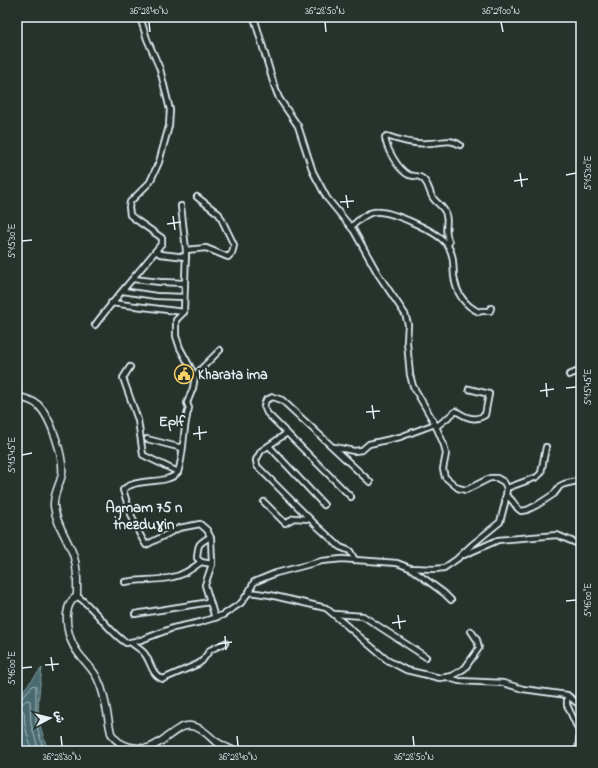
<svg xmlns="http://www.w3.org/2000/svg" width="598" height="768" viewBox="0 0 598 768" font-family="'Indie Flower','Playpen Sans Arabic',sans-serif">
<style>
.water{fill:#496b6f;stroke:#89a1a6}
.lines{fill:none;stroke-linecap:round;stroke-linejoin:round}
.shore{stroke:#a8bbc1;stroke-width:1}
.minor-casing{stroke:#e8f1f8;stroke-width:8}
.major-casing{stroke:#e8f1f8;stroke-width:9}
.minor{stroke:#26332d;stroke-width:4.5}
.major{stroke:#26332d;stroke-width:6}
.ticks{fill:none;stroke:#e8f1f8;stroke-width:1.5}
.labels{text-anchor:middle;stroke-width:4;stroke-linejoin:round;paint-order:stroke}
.poi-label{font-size:14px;font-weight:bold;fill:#e8f1f8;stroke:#26332d;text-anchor:start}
.neighbourhood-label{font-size:15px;font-weight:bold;fill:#e8f1f8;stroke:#26332d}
.neatline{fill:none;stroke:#e8f1f8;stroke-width:1.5}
.ticks-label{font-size:10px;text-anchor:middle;fill:#e8f1f8}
</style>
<rect width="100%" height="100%" fill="#26332d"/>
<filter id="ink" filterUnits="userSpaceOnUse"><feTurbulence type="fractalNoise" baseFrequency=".025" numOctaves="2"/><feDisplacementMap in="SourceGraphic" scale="8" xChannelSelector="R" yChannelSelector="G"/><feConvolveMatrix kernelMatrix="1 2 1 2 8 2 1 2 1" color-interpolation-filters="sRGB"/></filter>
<g filter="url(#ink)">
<path class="water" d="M42,668C40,685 37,703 39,721C41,731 45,741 48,751H17V698Z"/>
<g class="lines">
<g class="shore">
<polyline points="17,700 21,699 33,685 36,686 36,723 44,751"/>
<polyline points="17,705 22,704 27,700 30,701 31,724 39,751"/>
<polyline points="17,711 22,711 24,712 25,726 32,751"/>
</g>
<g class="minor-casing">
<g id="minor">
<path d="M351,227C358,221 365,213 374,212C390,210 440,232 448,246C454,255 453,265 454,276C456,293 464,305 479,312L481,311H490L491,308"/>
<path d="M448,245L449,242C443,228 449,225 446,215C445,207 437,204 433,198C429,192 429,184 423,179C419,175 414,177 409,175C398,170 386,148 385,137L387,136C401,141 415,145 430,143C441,143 450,138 460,145"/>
<polyline points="186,250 206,248 228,257 232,253 234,245 219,214 197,197"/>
<polyline points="156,251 160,254 186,257"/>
<polyline points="133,279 160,282 185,283"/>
<polyline points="123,291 156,296 184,297"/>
<polyline points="111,303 184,312 186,250 181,206"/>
<polyline points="184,312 176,320 176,336 180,348 195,376"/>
<path d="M95,325C116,297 140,271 162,243V238L135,219L130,215L129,207L130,202L150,182L159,162L169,126L170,110L160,69L147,39L140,17"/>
<path d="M130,367L123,378L138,420L143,455L178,472C169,484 144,479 131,485C128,486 125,488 123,490C129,509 135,528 146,545L179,528L200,524L207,530L211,538L212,564L205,585L215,618"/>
<polyline points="569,375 581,370"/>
<path d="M436,427L456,411C465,417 475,422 485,415L489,394L469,389"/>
<polyline points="287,433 261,451 256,460 257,466 316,525 340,547 350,551 355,560"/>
<polyline points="147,439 182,448"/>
<polyline points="269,446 324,505"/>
<polyline points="334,447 354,451 362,450 369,444 400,437 435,424"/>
<path d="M178,472C185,452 182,429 189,408L187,403L193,388L195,376L200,370L220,350"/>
<polyline points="507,488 537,477 541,473 546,447"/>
<polyline points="351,497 267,413 264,406 266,400 273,397 282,400 370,482"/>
<path d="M505,498L506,496C514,499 514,507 521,511L527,510L537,505L554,494L560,486L564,484L581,480"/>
<polyline points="264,502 285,523 294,518 309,519"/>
<polyline points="464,555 498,540 557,535 581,545"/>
<path d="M201,562L197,558C198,544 198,544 210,537"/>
<polyline points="410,568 444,593 451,600"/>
<path d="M125,582C141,579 158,581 173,577C184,575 193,568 201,562L212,564"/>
<polyline points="249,592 270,595 326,608 387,660 406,670 440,678 452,676 465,668 479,648 477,640 471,631"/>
<path d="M77,596C96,609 107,630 126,643L141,640L173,628L201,622L223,615L241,603L249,592L254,582L276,573L322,561L342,559L397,563L410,568L435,569L444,568L457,559L473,544L500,522L505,503L507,488L504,482L497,478H490L466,490L458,488L445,477L443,469L446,454L444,445L435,424L413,386L410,375L407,342L408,324L405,314L378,274L354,231L327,198L313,172L298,126L279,98L274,85L254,17"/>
<polyline points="135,614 210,602"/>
<polyline points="334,614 363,616 426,657"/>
<path d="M131,642C135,647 140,648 144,653C151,661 151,675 163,679L198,664L202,661L210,650L225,643"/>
<polyline points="449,678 459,681 503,683 523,689 567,695 581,706"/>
<polyline points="567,695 567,705 580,733 578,751"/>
</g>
</g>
<g class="major-casing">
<path id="major" d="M17,396C24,399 34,400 39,406C51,418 64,457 62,474C60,485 53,494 54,506C56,524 67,538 73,554C78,568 77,582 77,596C70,601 68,606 67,614C66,631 72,647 83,659C89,666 96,673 99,682C106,697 107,716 111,733C115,741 121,744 130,747C136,748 142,749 148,748C162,745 178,723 191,726C201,727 208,735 215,741C221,745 227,748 234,751"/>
</g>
<use href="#minor" class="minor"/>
<use href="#major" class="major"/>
</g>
</g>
<path class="ticks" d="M149,22L150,32M325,22L326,32M501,22L503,32M520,173L522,187M566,175L576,173M514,181L528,179M346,195L348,208M340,202L354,201M173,216L175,230M167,224L181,222M22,241L32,240M546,383L547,397M566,388L576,387M540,391L554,389M372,405L374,419M366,412L380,411M199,426L200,440M193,434L207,432M22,455L32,453M566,601L576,600M398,615L400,629M392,623L406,621M225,636L226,650M218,644L232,642M51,657L53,671M45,665L59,664M22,668L32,667M61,736L62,746M237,736L238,746M413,736L414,746"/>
<defs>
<g id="civic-ring" transform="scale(1)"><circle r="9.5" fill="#26332d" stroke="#ffd166" stroke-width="1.5"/><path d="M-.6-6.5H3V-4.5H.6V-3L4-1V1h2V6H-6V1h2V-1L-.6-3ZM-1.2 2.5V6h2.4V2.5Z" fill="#ffd166"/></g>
</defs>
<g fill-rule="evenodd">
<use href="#civic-ring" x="184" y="374"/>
</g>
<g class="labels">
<g class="poi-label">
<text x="198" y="379">Kharata ima</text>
</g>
<g class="neighbourhood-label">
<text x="172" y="426">Eplf</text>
<text x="144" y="512">Agmam 75 n<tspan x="144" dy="17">tnezduɣin</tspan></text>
</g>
</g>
<rect width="598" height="768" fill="none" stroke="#26332d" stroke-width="44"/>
<g transform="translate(50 718) rotate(83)" stroke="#26332d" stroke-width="3" paint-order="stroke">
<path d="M0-3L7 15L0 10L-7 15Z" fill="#e8f1f8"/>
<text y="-6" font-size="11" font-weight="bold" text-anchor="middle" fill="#e8f1f8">ش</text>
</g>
<rect x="22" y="22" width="554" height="724" class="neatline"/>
<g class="ticks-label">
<text x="149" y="14">36°28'40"N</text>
<text x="325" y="14">36°28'50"N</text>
<text x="501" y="14">36°29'00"N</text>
<text transform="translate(587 173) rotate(-90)" y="4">5°15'30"E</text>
<text transform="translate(11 241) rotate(-90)" y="4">5°15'30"E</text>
<text transform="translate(587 387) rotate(-90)" y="4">5°15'45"E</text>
<text transform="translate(11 455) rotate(-90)" y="4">5°15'45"E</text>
<text transform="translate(587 600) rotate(-90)" y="4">5°16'00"E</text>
<text transform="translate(11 668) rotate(-90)" y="4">5°16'00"E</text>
<text x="62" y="760">36°28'30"N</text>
<text x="238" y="760">36°28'40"N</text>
<text x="414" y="760">36°28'50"N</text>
</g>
</svg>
